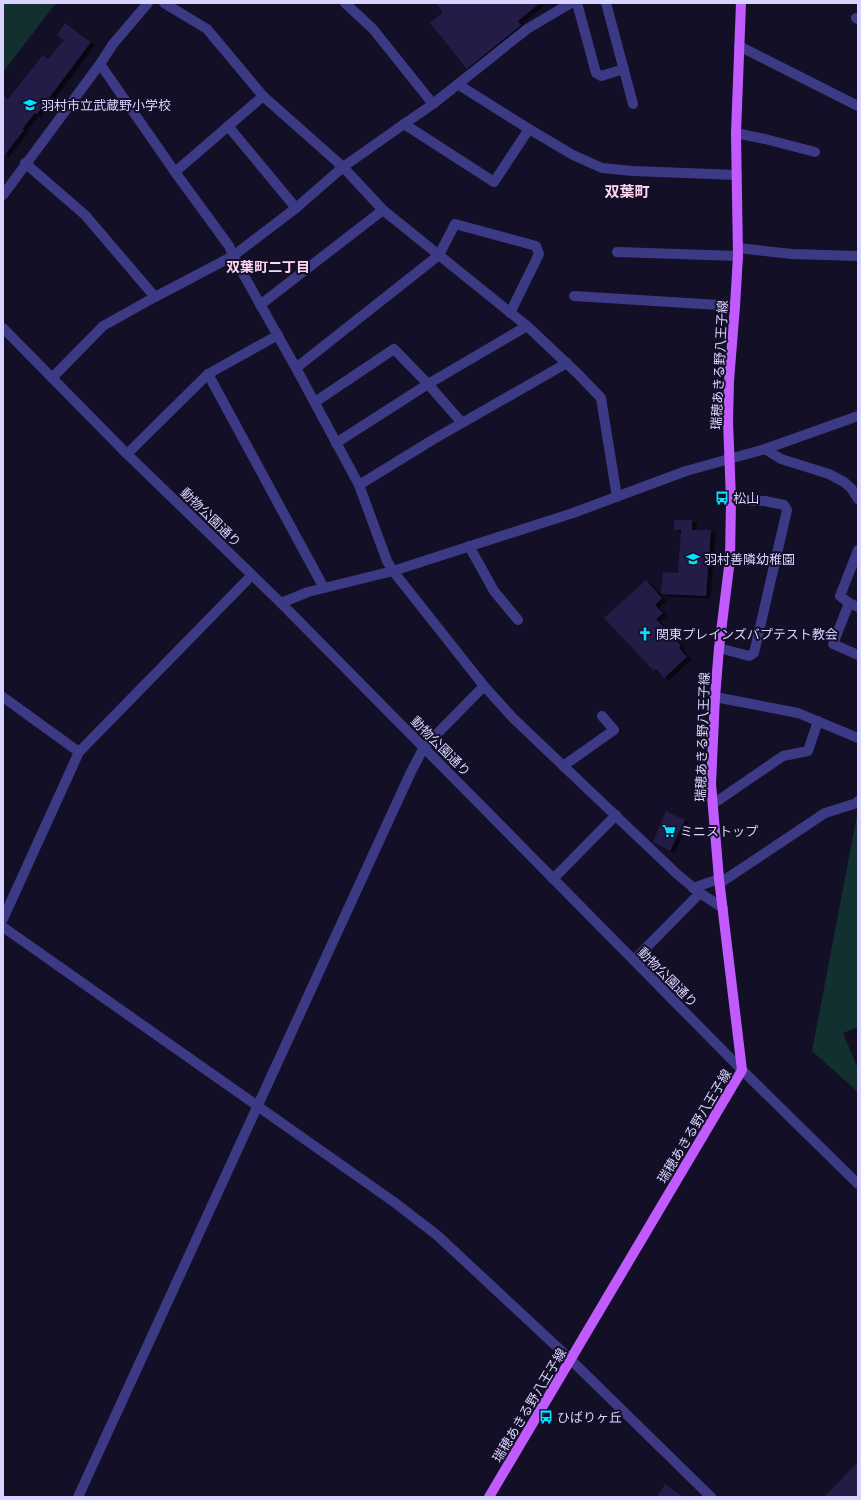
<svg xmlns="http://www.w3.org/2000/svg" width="861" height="1500" viewBox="0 0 861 1500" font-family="Manrope,'Noto Sans JP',sans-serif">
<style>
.green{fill:#12302f}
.building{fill:#241b47;filter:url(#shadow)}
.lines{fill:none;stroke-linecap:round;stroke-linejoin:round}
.minor{stroke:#3d3a85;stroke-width:10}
.major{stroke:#c25bff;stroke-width:10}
.labels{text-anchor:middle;stroke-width:4;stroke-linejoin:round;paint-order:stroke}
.poi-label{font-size:13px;fill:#d9d4ff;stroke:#130f26;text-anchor:start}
.street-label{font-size:13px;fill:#d9d4ff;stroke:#130f26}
.neighbourhood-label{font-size:14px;font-weight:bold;fill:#ffd6f0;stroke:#130f26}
.quarter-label{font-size:15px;font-weight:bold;fill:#ffd6f0;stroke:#130f26}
</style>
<defs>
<filter id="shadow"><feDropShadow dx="4.5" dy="2.5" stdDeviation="0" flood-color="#0009"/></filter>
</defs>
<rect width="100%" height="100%" fill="#130f26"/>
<g class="green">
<polygon points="3,3 56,3 3,72"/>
<polygon points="858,810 858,1027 843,1033 858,1069 858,1092 812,1051"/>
</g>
<g class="building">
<polygon points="436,3 540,3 518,21 521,25 467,69 430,23 443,12"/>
<polygon points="65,23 91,42 37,114 35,113 22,129 24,130 3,157 3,95 8,99 43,55 48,59 64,40 57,35"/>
<polygon points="674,520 692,520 692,530 711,530 706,596 661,594 663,572 678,573 681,530 674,530"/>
<polygon points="646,580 662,598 655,605 663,613 656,619 681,646 679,648 687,657 664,678 656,669 654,671 604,618"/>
<polygon points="666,811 685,820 670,851 653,842"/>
<polygon points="858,1462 858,1497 824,1497"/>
<polygon points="665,1484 684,1497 657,1497"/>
</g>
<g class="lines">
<g class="minor">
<polyline points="164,3 207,29 263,96 343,167 383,210 527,326 578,374 601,398 617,497"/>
<polyline points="345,3 373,29 433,104"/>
<polyline points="577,3 596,73 601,76 624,69"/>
<polyline points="606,3 633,104"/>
<polyline points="856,18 858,19"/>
<polyline points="739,46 858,106"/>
<polyline points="100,64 175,172 229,246 233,256 296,368 359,485 387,561 393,571 484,686 513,718 677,874 700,893 723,908"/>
<polyline points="459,85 529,129 573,155 602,168 633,171 737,175"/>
<polyline points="404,124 494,182 529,129"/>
<polyline points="228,126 296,208"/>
<polyline points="736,133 765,139 815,152"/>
<polyline points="25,163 85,215 155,297"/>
<polyline points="175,172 263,96"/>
<polyline points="3,195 100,64 113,44 148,3"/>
<polyline points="738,248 792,254 858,256"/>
<polyline points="617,252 738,256"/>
<polyline points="574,296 735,306"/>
<polyline points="260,305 383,210"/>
<polyline points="3,328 127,454 281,603 742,1070 858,1184"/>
<polyline points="296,368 439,255 455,224 536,246 539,254 510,313"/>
<polyline points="208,374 324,588"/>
<polyline points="52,378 103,326 155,297 233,256 296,208 343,167 404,124 433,104 527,29 571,3"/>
<polyline points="315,402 394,349 428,384 462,423"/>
<polyline points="336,443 428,384 527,326"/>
<polyline points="765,449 781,459 829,474 844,482 851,488 858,499"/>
<polyline points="127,454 208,374 278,335"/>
<polyline points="359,485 434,439 567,363"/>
<polyline points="469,546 494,591 518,620"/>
<polyline points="858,550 840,596 849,603 858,607"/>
<polyline points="281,603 308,592 393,571 573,513 686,471 765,449 858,416"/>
<polyline points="849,603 833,644 858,655"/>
<polyline points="719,648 749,656 754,653 787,510 784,505 765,501 731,500"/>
<polyline points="3,697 79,752"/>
<polyline points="715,697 798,713 858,738"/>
<polyline points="563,766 614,730 602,716"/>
<polyline points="713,804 783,756 808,751 818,721"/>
<polyline points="553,879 616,815"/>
<polyline points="720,883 825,813 857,803 858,801"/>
<polyline points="693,888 719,879"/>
<polyline points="3,919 79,752 252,575"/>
<polyline points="3,927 394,1202 438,1236 571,1360 711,1497"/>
<polyline points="634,960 700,893"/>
<polyline points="78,1497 410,774 424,747 484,686"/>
</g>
<polyline class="major" points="489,1497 742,1070 719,879 711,784 715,697 719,648 730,559 731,500 728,421 729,381 735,306 738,256 736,133 741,3"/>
</g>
<defs>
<g id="school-bare" transform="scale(1.08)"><path d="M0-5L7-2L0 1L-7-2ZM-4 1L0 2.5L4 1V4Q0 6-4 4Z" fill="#00e5ff" stroke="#130f26" stroke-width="2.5" paint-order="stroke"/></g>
<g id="bus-bare" transform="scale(1.08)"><path d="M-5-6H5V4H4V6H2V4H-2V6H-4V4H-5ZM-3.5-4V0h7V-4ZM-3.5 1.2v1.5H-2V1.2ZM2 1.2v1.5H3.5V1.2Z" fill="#00e5ff" stroke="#130f26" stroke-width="2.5" paint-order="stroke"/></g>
<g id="church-bare" transform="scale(1.08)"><path d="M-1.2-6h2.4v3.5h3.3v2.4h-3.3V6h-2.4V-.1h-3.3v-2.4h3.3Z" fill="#00e5ff" stroke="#130f26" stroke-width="2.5" paint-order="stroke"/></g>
<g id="supermarket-bare" transform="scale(1.08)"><path d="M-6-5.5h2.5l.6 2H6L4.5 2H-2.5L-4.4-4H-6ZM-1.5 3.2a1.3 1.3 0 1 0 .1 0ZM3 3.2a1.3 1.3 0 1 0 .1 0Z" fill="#00e5ff" stroke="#130f26" stroke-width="2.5" paint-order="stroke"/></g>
</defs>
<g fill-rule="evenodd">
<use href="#school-bare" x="30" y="105"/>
<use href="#bus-bare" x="722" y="498"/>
<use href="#school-bare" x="693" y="559"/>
<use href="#church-bare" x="645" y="634"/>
<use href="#supermarket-bare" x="669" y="831"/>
<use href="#bus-bare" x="546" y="1417"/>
</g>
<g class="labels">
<g class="poi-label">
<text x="41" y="110">羽村市立武蔵野小学校</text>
<text x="733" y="503">松山</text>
<text x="704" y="564">羽村善隣幼稚園</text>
<text x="656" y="639">関東プレインズバプテスト教会</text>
<text x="680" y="836">ミニストップ</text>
<text x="557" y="1422">ひばりヶ丘</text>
</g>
<g class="street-label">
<text transform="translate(719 365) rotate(-87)" y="5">瑞穂あきる野八王子線</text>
<text transform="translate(211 517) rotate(44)" y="5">動物公園通り</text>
<text transform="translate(702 737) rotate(-88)" y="5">瑞穂あきる野八王子線</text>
<text transform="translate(441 746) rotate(45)" y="5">動物公園通り</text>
<text transform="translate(668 977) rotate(45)" y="5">動物公園通り</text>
<text transform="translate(694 1126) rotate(-59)" y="5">瑞穂あきる野八王子線</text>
<text transform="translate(529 1405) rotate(-59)" y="5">瑞穂あきる野八王子線</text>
</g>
<g class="neighbourhood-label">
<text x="268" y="272">双葉町二丁目</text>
</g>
<g class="quarter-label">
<text x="627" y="197">双葉町</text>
</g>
</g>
<rect width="861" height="1500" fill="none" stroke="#d9d4ff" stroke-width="8"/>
</svg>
